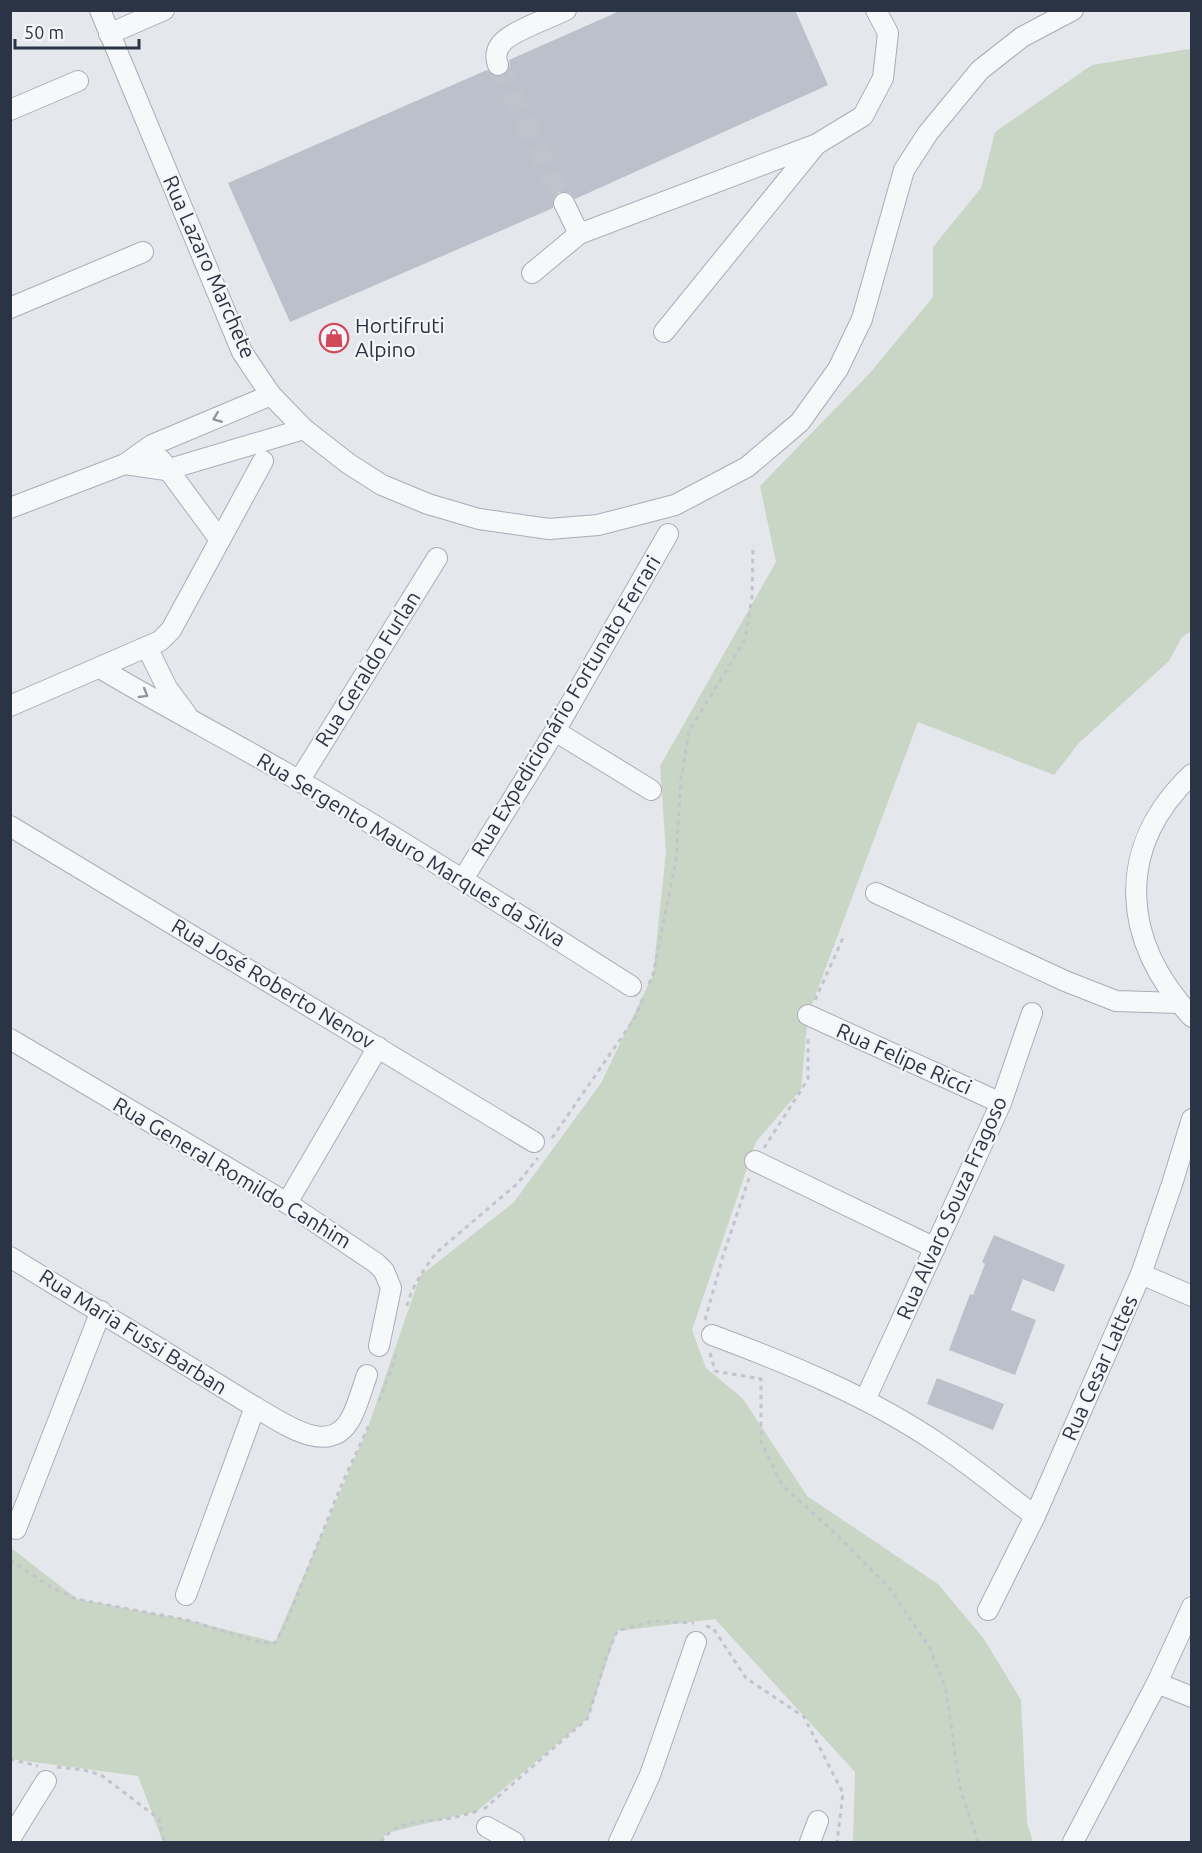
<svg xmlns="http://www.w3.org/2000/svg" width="1202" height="1853" viewBox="0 0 1202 1853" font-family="Ubuntu,sans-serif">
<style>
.green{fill:#c9d6c5}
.building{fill:#bbc0ca}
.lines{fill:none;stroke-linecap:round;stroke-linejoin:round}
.minor-tunnel{stroke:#bfc3cb;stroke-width:20;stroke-dasharray:20 10;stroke-linecap:butt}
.minor-casing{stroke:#a9aeb7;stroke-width:22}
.path{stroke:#c2c5cb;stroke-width:3;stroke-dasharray:4.5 4.5;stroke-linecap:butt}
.minor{stroke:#f7f8fa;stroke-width:20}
.oneway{stroke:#9196a0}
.labels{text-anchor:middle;stroke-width:4.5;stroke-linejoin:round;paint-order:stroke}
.street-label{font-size:21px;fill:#2b3445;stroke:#f4f6f9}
.poi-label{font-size:21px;fill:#2b3445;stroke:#f4f6f9;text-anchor:start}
</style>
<rect width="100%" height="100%" fill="#e4e7ec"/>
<polygon class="green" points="1189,49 1191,50 1191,631 1182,637 1169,661 1079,743 1054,775 918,722 808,1015 801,1089 756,1142 692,1330 706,1368 743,1399 807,1496 938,1584 984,1639 1021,1700 1027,1823 1033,1842 853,1842 855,1772 715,1619 617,1631 588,1718 477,1811 387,1833 380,1842 163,1842 138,1776 11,1759 10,1547 77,1599 187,1620 275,1642 367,1430 420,1276 514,1202 601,1083 653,975 666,852 660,766 776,562 760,486 869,374 933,297 933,247 981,188 995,132 1092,65"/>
<g class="building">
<polygon points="622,10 795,10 828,85 575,199 570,193 559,192 554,197 553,208 290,322 228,183 487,70 495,76 502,76 510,68 509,60"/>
<polygon points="994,1235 1065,1265 1054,1292 1023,1279 1011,1310 1036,1320 1015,1375 949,1350 970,1294 973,1295 985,1264 982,1262"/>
<polygon points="937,1378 1004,1404 993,1430 927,1404"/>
</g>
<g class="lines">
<polyline class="minor-tunnel" points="498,65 564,203"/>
<g class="minor-casing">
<g id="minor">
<polyline points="100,10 242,352 271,395 304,429 349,464 382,485 428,504 479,519 549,529 598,525 675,505 747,467 800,422 838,369 862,319 904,170 928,133 980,70 1022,37 1073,10"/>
<polyline points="109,34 164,10"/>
<path d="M498,65C495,57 496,49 502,43C510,32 552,17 566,10"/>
<polyline points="10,110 78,81"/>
<polyline points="564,203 579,234"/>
<polyline points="532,273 579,234 817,144 863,116 883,78 888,33 876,10"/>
<polyline points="10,308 143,252"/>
<polyline points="664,332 815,146"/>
<polyline points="161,460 220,540"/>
<polyline points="125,464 166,470 304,429"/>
<polyline points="10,508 125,464 152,445 271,395"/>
<polyline points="147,647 167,688 187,715"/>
<path d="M100,668C165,707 233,742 298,780C411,846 521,916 631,986"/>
<polyline points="10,706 160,641 171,630 263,461"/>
<polyline points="555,731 651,790"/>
<path d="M1192,774C1114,848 1121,941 1192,1017"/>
<polyline points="299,781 437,558"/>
<polyline points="10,826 534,1142"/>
<polyline points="463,879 555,731 668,534"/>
<polyline points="876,893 1065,981 1116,1001 1179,1003"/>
<polyline points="808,1015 1001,1103"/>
<polyline points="10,1039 287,1203 376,1263 384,1271 391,1288 379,1346"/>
<polyline points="755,1161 935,1248"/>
<polyline points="287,1203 378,1047"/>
<path d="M10,1257L255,1407C282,1422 329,1459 351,1418C358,1405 362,1389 367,1375"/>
<polyline points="1141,1274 1192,1296"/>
<path d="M712,1335C790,1364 870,1397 939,1444C972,1466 1003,1492 1035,1516"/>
<polyline points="865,1400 1001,1103 1032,1013"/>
<polyline points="16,1529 101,1311"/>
<polyline points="186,1595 255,1407"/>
<polyline points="988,1610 1035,1516 1141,1274 1172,1184 1192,1119"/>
<polyline points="1157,1683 1192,1697"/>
<polyline points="487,1827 514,1842"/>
<polyline points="10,1839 46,1781"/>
<polyline points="619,1842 650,1775 696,1642"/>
<polyline points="810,1842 818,1821"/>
<polyline points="1073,1842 1157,1683 1192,1607"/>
</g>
</g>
<g class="path">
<polyline points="649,984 653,975 676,860 681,778 689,731 745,640 752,597 753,545"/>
<polyline points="815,1000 843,938"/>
<polyline points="552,1138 635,1018 643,998"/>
<polyline points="764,1148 808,1079 808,1035"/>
<path d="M407,1306C412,1286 424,1269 436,1253L517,1184L538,1158"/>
<polyline points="705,1320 723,1256 749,1178"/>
<polyline points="710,1353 715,1371 761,1379 761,1442 782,1485 836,1534 890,1589 930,1648 946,1690 960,1788 978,1842"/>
<polyline points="379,1401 392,1368 396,1353"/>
<polyline points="10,1560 51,1587 76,1599 187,1620 259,1642 275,1643 284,1628 341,1486 370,1423"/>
<polyline points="706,1626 713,1628 746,1678 804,1717 843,1793 837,1842"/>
<polyline points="10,1759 38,1766"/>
<polyline points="57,1767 84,1770 101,1775 159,1819 164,1842"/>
<polyline points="484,1809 588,1718 606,1658 617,1631 653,1621 694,1623"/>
<path d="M381,1842C396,1820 421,1822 445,1819C456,1818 467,1814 478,1811"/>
</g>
<use href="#minor" class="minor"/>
</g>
<defs><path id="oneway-chevron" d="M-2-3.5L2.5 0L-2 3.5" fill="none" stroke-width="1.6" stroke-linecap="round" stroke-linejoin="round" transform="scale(1.5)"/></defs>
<g class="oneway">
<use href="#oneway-chevron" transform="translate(217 418) rotate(158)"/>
<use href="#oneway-chevron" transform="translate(144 694) rotate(31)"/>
</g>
<defs>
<g id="shop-ring" transform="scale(1.5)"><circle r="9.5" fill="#f4f6f9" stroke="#d1495b" stroke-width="1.5"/><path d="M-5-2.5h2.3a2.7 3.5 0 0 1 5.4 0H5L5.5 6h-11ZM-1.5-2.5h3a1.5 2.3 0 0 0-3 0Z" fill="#d1495b"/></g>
</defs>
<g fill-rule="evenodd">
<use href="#shop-ring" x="334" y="338"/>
</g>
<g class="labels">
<g class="street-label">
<text transform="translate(209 267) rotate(66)" y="7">Rua Lazaro Marchete</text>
<text transform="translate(368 669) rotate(-58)" y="7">Rua Geraldo Furlan</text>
<text transform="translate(566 706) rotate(-59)" y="7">Rua Expedicionário Fortunato Ferrari</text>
<text transform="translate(411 850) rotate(31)" y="7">Rua Sergento Mauro Marques da Silva</text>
<text transform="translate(273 984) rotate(31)" y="7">Rua José Roberto Nenov</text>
<text transform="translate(904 1059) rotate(24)" y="7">Rua Felipe Ricci</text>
<text transform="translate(232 1173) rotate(31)" y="7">Rua General Romildo Canhim</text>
<text transform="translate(952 1208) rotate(-66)" y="7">Rua Alvaro Souza Fragoso</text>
<text transform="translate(133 1332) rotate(32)" y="7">Rua Maria Fussi Barban</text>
<text transform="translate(1100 1368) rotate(-66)" y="7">Rua Cesar Lattes</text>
</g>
<g class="poi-label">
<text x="355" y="333">Hortifruti<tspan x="355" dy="24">Alpino</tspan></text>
</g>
</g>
<rect width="1202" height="1853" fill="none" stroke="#2b3445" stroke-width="24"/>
<path d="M15 39v9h124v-9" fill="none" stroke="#2b3445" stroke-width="3"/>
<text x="24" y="39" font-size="18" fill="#2b3445" stroke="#f4f6f9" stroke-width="4.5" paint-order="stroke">50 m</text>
</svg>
